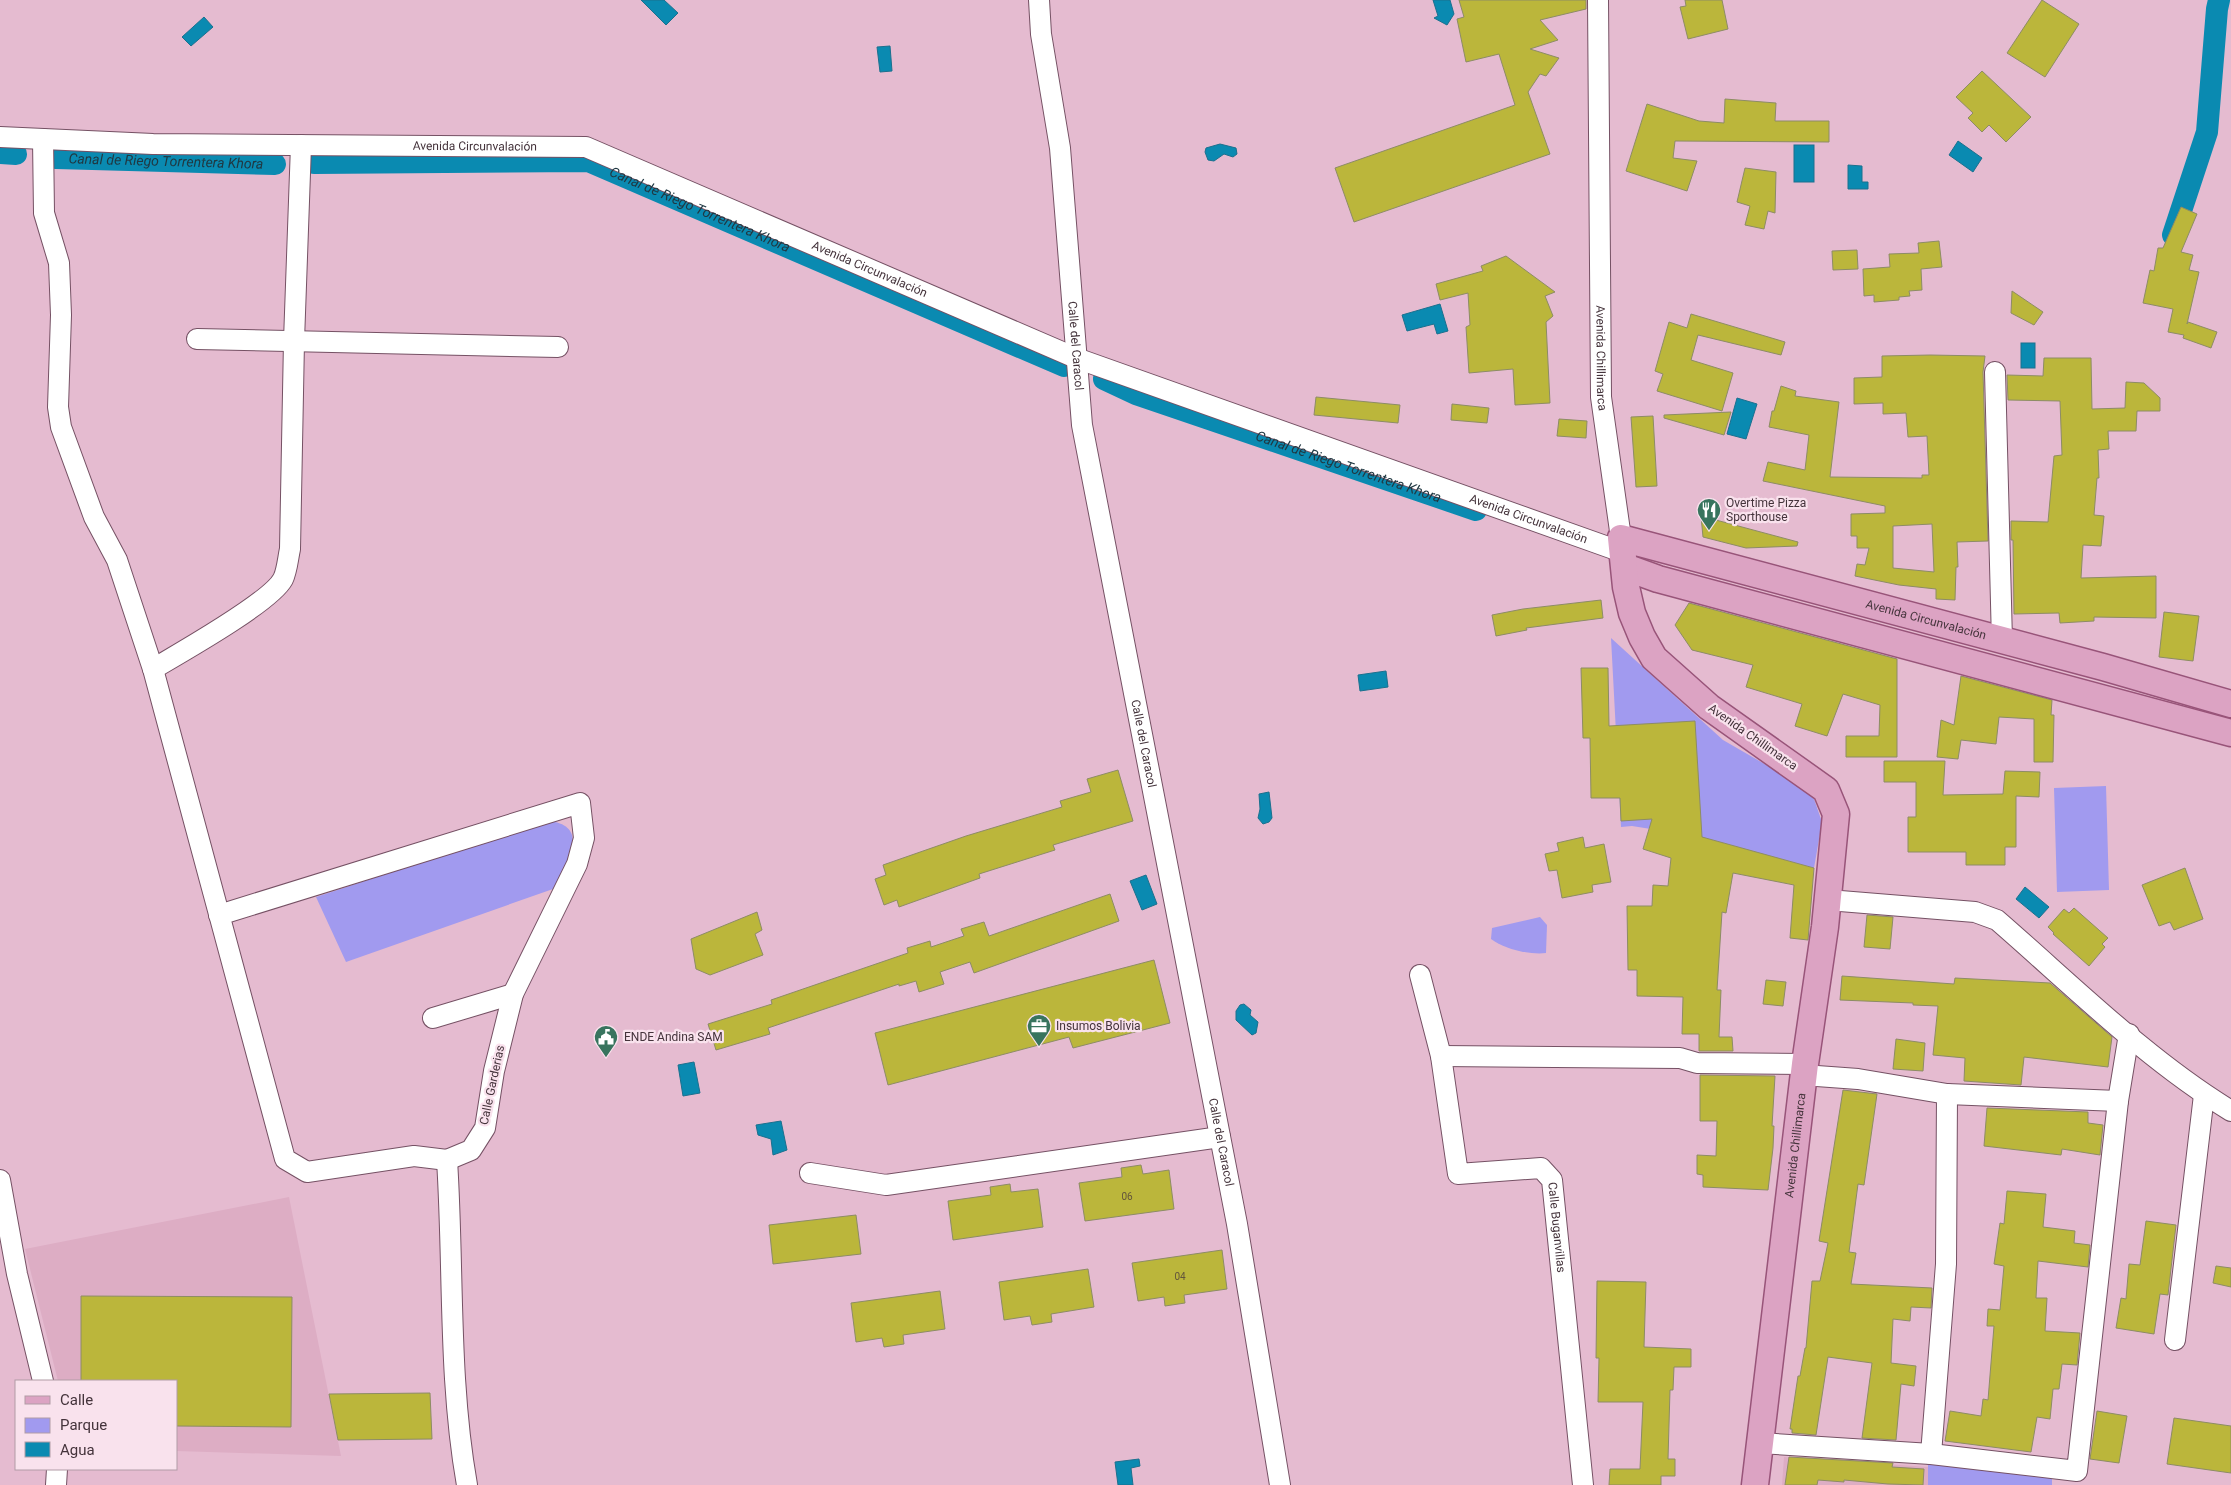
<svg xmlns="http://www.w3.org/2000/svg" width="2231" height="1485" viewBox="0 0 2231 1485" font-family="Roboto,sans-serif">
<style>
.built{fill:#ddadc4}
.green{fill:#a19aef}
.water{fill:#0a8ab1;stroke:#1b708e}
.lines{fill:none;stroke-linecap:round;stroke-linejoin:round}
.canal{stroke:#0a8ab1;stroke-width:22}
.building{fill:#bbb63b;stroke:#8d8c65;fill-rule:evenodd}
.minor-casing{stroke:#755164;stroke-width:22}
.major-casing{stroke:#985479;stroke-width:29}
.minor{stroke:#fff;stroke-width:20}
.major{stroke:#dca3c3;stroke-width:26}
.labels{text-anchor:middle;stroke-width:4.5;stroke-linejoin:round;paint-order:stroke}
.number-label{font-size:10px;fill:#62543b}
.street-label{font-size:12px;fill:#44333b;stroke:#f9e2ed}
.poi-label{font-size:12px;fill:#44333b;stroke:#f9e2ed;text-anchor:start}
.water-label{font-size:14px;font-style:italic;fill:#203842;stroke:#f9e2ed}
</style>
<rect width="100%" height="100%" fill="#e5bbd0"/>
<g class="built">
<polygon points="289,1197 341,1456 176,1451 176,1381 58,1381 25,1249"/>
<polygon points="1784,1457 1928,1467 1928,1485 1782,1485"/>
</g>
<g class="green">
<polygon points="1611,638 1723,740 1794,781 1814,799 1822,822 1814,868 1701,837 1632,826 1621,827"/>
<polygon points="2106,786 2109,890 2057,892 2054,788"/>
<path d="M548,821C593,825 566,867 553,889L346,962L316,897Z"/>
<path d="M1540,917L1547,925L1546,953C1529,955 1504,949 1491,939L1492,928Z"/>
<polygon points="1928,1462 2052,1472 2052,1485 1928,1485"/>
</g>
<g class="water">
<polygon points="641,0 664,0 678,13 666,25"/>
<polygon points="1433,0 1450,0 1454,14 1447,25 1434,18 1438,16"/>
<polygon points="204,17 213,27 191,46 182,37"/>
<polygon points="890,46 892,71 880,72 877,47"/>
<polygon points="1958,141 1982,158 1973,172 1949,155"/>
<polygon points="1220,144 1236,148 1237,154 1233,157 1224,154 1214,161 1208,160 1205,152 1206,148"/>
<rect x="1794" y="145" width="20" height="37"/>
<polygon points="1848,165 1862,166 1862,182 1868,182 1868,189 1848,189"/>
<polygon points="1440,304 1448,331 1437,334 1434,324 1407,331 1402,315"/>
<rect x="2021" y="343" width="14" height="25"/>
<polygon points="1737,398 1757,404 1746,439 1727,434"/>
<polygon points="1386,671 1388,687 1360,691 1358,675"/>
<polygon points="1269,792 1272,818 1269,822 1263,824 1258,818 1260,809 1259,794"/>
<polygon points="1146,875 1157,904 1142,910 1130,881"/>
<polygon points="2025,887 2049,907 2039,918 2016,899"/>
<polygon points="1244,1004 1251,1010 1250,1015 1258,1022 1256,1033 1252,1035 1236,1020 1236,1011 1240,1005"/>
<polygon points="694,1062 700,1093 683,1096 678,1065"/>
<polygon points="781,1121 787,1150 773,1155 771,1139 758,1135 756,1125"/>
<polygon points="1139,1459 1140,1466 1131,1468 1133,1485 1118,1485 1115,1462"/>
</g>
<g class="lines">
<g class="canal">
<polyline points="0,153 16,154"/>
<path id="s1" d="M56,158L275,164"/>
<path id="s2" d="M314,163L588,161L1064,366"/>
<polyline points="2173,235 2207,132 2217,9 2219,0"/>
<path id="s3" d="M1104,379L1136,394L1476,510"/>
</g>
</g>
<g class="building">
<polygon points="1459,0 1586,0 1586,9 1540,20 1558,40 1530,49 1559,58 1546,76 1540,74 1528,92 1550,154 1354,222 1335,168 1515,105 1499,54 1466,62 1457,19 1464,17"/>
<polygon points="1685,0 1722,0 1728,29 1688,39 1680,7 1686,6"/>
<polygon points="2042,0 2079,24 2045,77 2007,53"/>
<polygon points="1982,71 2031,117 2006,142 1989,125 1982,132 1968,118 1973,113 1956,97"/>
<polygon points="1725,99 1776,103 1775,121 1829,121 1829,142 1675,141 1673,158 1697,161 1687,191 1626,171 1647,104 1699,121 1724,123"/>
<polygon points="1745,168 1776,172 1775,213 1768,211 1764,229 1745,225 1750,206 1737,202"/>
<polygon points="2181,207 2197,214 2181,252 2193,255 2189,270 2199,272 2187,324 2188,322 2217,332 2211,348 2183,338 2184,335 2168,332 2173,309 2143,303 2150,270 2154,271 2158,248 2163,248"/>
<polygon points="1939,241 1942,267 1921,269 1922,290 1909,291 1910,296 1899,297 1899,300 1874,302 1874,295 1864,296 1863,269 1890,267 1889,254 1919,253 1918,243"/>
<polygon points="1857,250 1858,269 1833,270 1832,251"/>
<polygon points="1506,256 1555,292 1545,296 1553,316 1546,322 1550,403 1515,405 1513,369 1469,373 1466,327 1470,325 1468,293 1440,300 1436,284 1483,271 1481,266"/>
<polygon points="2012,291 2043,312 2034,325 2011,313"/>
<polygon points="1691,314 1785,342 1781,355 1698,335 1691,360 1733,373 1722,411 1657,391 1663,374 1655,371 1669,322 1687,328"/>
<path d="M1930,355L1985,356L1983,372L1988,541L1957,542L1958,567H1956L1955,600L1936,599V589L1899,585L1855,576L1857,564L1865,565L1869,548H1857V536H1851V514L1885,513V506L1763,481L1768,462L1805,470L1809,435L1769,427L1772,411H1774L1781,386L1796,391L1795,396L1839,402L1830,477L1922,478V475H1929L1927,436L1908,437L1906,413L1883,414V403L1854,404V378L1882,377V356ZM1932,524L1934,572L1893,568V526Z"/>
<polygon points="2044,358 2091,358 2092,409 2125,408 2126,382 2144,383 2160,398 2160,411 2137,411 2136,431 2108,431 2109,449 2098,450 2099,478 2097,478 2094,515 2104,516 2101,546 2083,545 2081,578 2156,576 2156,618 2094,617 2094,621 2060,623 2059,613 2014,614 2013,540 2011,540 2011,521 2048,522 2054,456 2062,455 2060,401 2008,400 2007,375 2043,376"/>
<polygon points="1316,397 1400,405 1398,423 1314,415"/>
<polygon points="1452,404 1489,408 1487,423 1451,420"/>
<polygon points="1731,412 1724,435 1664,418 1664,415"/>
<polygon points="1653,416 1657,486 1636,487 1631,417"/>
<polygon points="1559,419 1587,421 1586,438 1557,436"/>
<polygon points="1701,516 1798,542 1797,546 1746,548 1703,537"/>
<polygon points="1601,600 1603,618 1526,628 1527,630 1496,636 1492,615 1523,609"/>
<polygon points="1689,603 1897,659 1897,757 1846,757 1846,736 1879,736 1880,705 1843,694 1827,736 1795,726 1802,704 1746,687 1753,665 1692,650 1675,625"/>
<polygon points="2164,612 2199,616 2193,661 2159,657"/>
<polygon points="1581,668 1608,668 1609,726 1695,721 1702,837 1814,868 1808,940 1790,938 1794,885 1733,873 1726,913 1722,912 1717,990 1721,990 1719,1037 1732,1037 1733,1051 1699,1051 1699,1034 1682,1034 1683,997 1637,996 1637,970 1628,970 1627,906 1652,906 1653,885 1668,886 1671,858 1643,849 1652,819 1621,821 1620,798 1591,798 1590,738 1583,738"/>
<polygon points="1961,676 2052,700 2051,715 2054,715 2053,762 2034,762 2034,719 1999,717 1996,744 1961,740 1958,759 1937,757 1941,720 1954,725"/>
<polygon points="1884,761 1945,761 1943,795 2003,794 2005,771 2040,772 2039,797 2016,796 2016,847 2005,847 2005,865 1966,865 1966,852 1908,852 1908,817 1916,817 1916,782 1884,782"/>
<polygon points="1118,770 1133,821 1053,845 1055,850 979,874 980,878 899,907 897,900 884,905 875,879 886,875 883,865 966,836 1062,807 1060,801 1091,792 1087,779"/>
<polygon points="1583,837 1585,848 1604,844 1611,882 1592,885 1593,892 1562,898 1557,870 1549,871 1545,854 1559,851 1557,843"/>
<polygon points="2185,868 2203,919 2174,930 2170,922 2159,926 2142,885"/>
<polygon points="1110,894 1119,921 974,973 970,962 940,972 944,984 919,992 916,981 899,986 899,984 768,1028 770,1034 716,1050 708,1024 772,1004 771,1000 908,953 907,948 930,941 931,947 964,936 961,929 984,922 989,936"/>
<polygon points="2074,908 2108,938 2102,944 2105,947 2089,966 2053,934 2054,933 2048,927 2064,909 2069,913"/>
<polygon points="757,912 762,930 755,934 763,955 710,975 696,969 691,939"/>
<polygon points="1867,915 1893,917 1890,949 1864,947"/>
<polygon points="1154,960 1170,1023 1073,1048 1069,1037 888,1085 875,1033"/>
<polygon points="1842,976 1954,984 1955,978 2050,983 2112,1037 2108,1067 2024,1057 2021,1085 1964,1081 1965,1058 1933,1055 1938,1006 1913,1005 1913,1003 1840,1000"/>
<polygon points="1766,980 1786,982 1783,1006 1763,1004"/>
<polygon points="1896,1039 1925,1043 1923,1071 1893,1069"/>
<polygon points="1700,1075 1775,1076 1772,1126 1774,1126 1773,1148 1768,1190 1703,1187 1703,1175 1697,1174 1697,1155 1716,1156 1717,1121 1700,1121"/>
<polygon points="1843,1090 1877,1094 1864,1185 1858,1184 1849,1252 1856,1253 1851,1284 1932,1288 1931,1308 1911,1307 1910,1321 1893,1319 1891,1363 1916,1366 1914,1386 1901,1384 1896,1440 1862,1438 1872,1363 1828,1357 1816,1435 1792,1433 1792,1429 1790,1429 1798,1376 1800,1376 1805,1348 1806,1348 1812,1281 1820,1281 1828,1243 1819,1241"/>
<polygon points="1987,1108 2088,1112 2088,1123 2103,1125 2100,1155 2062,1149 2061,1155 1984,1146"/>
<polygon points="1141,1165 1143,1174 1169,1170 1174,1209 1085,1221 1079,1183 1122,1177 1121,1168"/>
<polygon points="1010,1184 1011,1192 1038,1189 1043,1227 953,1240 948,1201 991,1195 990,1187"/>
<polygon points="2007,1191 2046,1194 2043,1227 2075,1231 2074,1243 2090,1245 2088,1267 2038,1261 2036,1298 2047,1298 2045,1331 2080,1333 2077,1365 2062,1364 2059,1389 2053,1389 2050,1419 2037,1417 2031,1452 1945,1441 1950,1411 1981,1416 1983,1399 1988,1400 1994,1326 1987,1326 1988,1309 2000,1310 2004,1266 1994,1264 2000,1223 2004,1224"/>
<polygon points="856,1215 861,1254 773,1264 769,1225"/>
<polygon points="2146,1221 2176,1225 2168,1295 2160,1294 2154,1334 2116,1328 2121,1298 2126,1299 2129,1264 2140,1265"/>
<polygon points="1222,1250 1227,1289 1184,1295 1185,1303 1165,1306 1164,1297 1138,1301 1132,1263"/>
<polygon points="2216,1266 2231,1268 2231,1287 2213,1283"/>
<polygon points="1088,1269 1094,1307 1051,1314 1052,1322 1032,1325 1030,1316 1004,1320 999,1282"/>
<polygon points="1597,1281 1646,1282 1644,1347 1691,1349 1691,1367 1674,1367 1673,1390 1670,1390 1668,1459 1675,1459 1675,1476 1661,1476 1661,1485 1609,1485 1610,1469 1640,1469 1643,1402 1598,1402 1599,1358 1596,1358"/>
<polygon points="940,1291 945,1329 903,1335 904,1344 884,1347 882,1338 856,1342 851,1303"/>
<polygon points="81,1296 292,1297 291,1427 176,1426 176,1381 81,1381"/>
<polygon points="430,1393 432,1439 338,1440 329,1394"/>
<polygon points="2097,1411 2127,1416 2119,1463 2090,1459"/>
<polygon points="2174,1418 2231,1426 2231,1473 2167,1464"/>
<polygon points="1789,1457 1893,1463 1892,1467 1924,1469 1923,1485 1888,1484 1844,1480 1844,1482 1818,1480 1817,1485 1785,1485"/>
</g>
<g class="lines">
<g class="minor-casing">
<g id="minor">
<path id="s4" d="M1039,0L1041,34L1060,148L1082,425L1237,1224L1280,1485"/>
<path id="s5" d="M1598,0L1601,397L1621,538"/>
<path id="s6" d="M0,137L153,144L586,147L1076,358L1622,552"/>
<polyline points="43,139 44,213 59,263 61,315 58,407 61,427 94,517 117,560 153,669 285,1159 307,1172 414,1156 447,1160"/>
<polyline points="197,339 558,347"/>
<polyline points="1995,372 2002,641"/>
<path d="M153,669C180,653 271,602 283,579C287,571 288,558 290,549L294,341L301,145"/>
<path d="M1828,900L1975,912L1997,920C2072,985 2147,1060 2231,1111"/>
<polyline points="219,915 580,803 584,838 577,864 513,994 494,1071 485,1128 471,1150 447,1160"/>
<path id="s7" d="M1420,975L1441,1056L1458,1174L1541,1168L1552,1180L1583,1485"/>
<polyline points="433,1018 513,994"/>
<polyline points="1441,1056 1680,1058 1697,1063 1805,1064"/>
<polyline points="1803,1075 1858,1079 1947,1094 2118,1101"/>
<path d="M447,1160C454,1269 448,1378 467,1485"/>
<polyline points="810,1173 886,1185 1220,1137"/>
<polyline points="0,1180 17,1274 43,1381"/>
<polyline points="2175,1340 2204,1095"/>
<polyline points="1759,1443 1931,1454 2077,1471 2118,1101 2129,1034"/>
<polyline points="1931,1454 1946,1264 1947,1094"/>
<polyline points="56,1485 57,1469"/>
</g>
</g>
<g class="major-casing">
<g id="major">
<polyline points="1625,567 1658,579 2231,733"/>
<path id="s8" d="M1755,1485L1805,1064L1825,927L1836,814L1826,790L1709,707L1654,658L1642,637L1632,613L1626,587L1621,538L2103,667L2231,704"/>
</g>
</g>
<use href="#minor" class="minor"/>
<use href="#major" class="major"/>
</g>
<defs>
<g id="restaurant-pin" transform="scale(1.25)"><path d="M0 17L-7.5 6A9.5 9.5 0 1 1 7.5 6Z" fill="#38745e" stroke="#f9e2ed"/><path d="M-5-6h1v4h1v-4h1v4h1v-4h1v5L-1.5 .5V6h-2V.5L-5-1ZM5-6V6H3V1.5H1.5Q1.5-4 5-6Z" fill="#fff"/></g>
<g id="office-pin" transform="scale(1.25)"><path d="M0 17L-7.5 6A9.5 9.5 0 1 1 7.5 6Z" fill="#38745e" stroke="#f9e2ed"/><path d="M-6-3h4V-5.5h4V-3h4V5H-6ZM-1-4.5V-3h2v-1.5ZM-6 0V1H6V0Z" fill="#fff"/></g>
<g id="civic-pin" transform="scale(1.25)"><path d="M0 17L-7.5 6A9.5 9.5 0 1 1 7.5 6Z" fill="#38745e" stroke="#f9e2ed"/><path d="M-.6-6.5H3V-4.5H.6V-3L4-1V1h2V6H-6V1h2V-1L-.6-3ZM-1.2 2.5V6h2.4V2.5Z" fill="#fff"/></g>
</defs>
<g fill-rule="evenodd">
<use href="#restaurant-pin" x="1709" y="510"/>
<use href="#office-pin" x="1039" y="1026"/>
<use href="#civic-pin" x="606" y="1037"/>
</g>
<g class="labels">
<g class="number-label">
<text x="1127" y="1200">06</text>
<text x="1180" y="1280">04</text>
</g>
<g class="street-label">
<text dy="4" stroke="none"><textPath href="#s6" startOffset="475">Avenida Circunvalación</textPath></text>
<text dy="4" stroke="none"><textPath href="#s6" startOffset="895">Avenida Circunvalación</textPath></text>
<text dy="4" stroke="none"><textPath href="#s4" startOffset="348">Calle del Caracol</textPath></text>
<text dy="4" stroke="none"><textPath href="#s5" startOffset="358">Avenida Chillimarca</textPath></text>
<text dy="4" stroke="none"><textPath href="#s6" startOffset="1600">Avenida Circunvalación</textPath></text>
<text dy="4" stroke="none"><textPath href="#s8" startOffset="1361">Avenida Circunvalación</textPath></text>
<text transform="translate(1753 737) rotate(35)" y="4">Avenida Chillimarca</text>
<text dy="4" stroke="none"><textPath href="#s4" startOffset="752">Calle del Caracol</textPath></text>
<text transform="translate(492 1085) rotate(-78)" y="4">Calle Garderias</text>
<text dy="4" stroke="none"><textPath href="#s4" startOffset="1158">Calle del Caracol</textPath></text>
<text dy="4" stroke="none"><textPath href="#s8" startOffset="342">Avenida Chillimarca</textPath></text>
<text dy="4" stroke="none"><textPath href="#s7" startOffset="350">Calle Buganvillas</textPath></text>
</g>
<g class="poi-label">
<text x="1726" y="507">Overtime Pizza<tspan x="1726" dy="14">Sporthouse</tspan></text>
<text x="1056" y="1030">Insumos Bolivia</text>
<text x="624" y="1041">ENDE Andina SAM</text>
</g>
<g class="water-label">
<text dy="5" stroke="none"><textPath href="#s1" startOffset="110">Canal de Riego Torrentera Khora</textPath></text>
<text dy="5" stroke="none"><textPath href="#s2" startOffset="396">Canal de Riego Torrentera Khora</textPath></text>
<text dy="5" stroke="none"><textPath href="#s3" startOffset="260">Canal de Riego Torrentera Khora</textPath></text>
</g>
</g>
<rect x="15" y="1380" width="162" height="90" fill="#f9e2ed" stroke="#b19ca6"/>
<rect x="25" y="1396" width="25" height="8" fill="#dca3c3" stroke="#b19ca6"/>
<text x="60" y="1405" font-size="15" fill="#44333b">Calle</text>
<rect x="25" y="1418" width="25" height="15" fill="#a19aef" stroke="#b19ca6"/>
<text x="60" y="1430" font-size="15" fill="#44333b">Parque</text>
<rect x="25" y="1442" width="25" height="15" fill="#0a8ab1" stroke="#b19ca6"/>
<text x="60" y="1455" font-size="15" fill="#44333b">Agua</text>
</svg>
